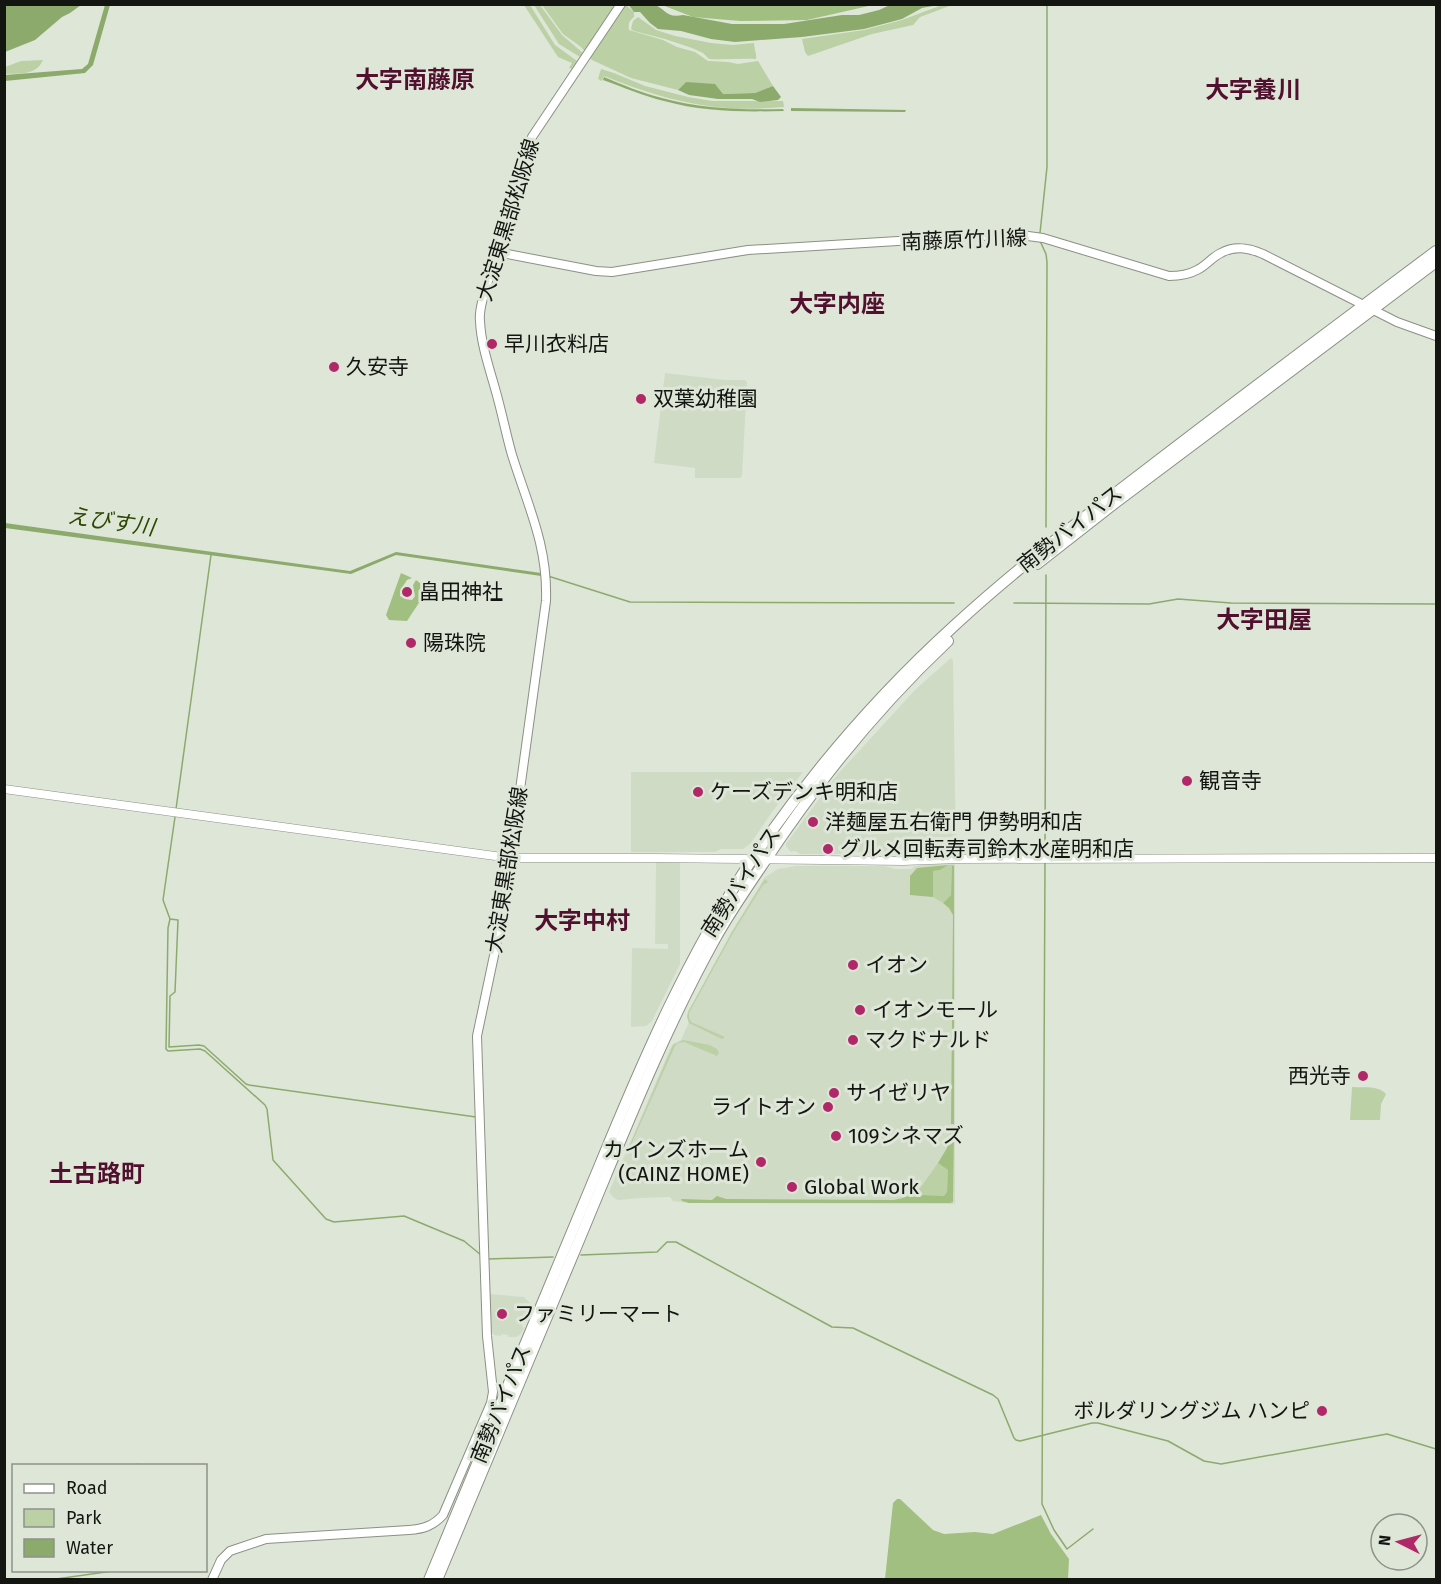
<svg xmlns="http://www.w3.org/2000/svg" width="1441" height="1584" viewBox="0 0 1441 1584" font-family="'Fira Sans','Noto Sans JP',sans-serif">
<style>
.built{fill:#d0dbc6}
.green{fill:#bbd0a5}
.forest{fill:#a0bf80}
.water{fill:#8daa6d}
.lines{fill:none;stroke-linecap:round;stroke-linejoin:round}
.stream{stroke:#8daa6d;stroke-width:1.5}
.tertiary-casing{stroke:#8a9184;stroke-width:9}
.secondary-casing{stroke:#8a9184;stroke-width:10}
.trunk-casing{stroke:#8a9184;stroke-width:12}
.tertiary{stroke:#fff;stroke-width:8}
.secondary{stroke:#fff;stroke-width:8}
.trunk{stroke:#fff;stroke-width:10}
.poi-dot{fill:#b12868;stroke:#dee6d8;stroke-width:2}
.labels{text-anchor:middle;stroke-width:6;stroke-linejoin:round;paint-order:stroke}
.street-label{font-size:21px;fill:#131511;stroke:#dee6d8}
.poi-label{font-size:21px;fill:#131511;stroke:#dee6d8;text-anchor:start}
.water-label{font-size:22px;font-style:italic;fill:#2e4801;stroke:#dee6d8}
.quarter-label{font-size:24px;font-weight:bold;fill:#51102e;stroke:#dee6d8}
</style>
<rect width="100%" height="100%" fill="#dee6d8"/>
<g class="built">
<polygon points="665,373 725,380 745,380 747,382 742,476 740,478 695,478 695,468 654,463"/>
<polygon points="951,658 953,660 956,855 912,855 908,850 899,850 896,854 876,854 875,852 852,852 842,854 800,854 795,851 791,852 786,846 786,844 837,775 916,689"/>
<polygon points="631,772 803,772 772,812 751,843 743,849 721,849 715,852 631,852"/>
<polygon points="656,861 680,862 680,964 652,1021 646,1026 631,1027 632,948 668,949 668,944 655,944"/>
<polygon points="948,863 955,864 955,1203 953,1204 689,1203 673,1201 670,1197 641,1198 618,1200 614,1198 609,1192 670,1049 673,1044 681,1040 689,1022 687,1017 688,1012 732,931 765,877 778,869 796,866 885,866 895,869 911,869 915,866"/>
<polygon points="489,1294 524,1297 530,1303 522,1326 524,1328 520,1335 516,1337 508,1337 508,1335 501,1334 501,1336 494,1335 490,1328"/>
</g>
<g class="green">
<polygon points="524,5 530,5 555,45 577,61 573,69 569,68 572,63 558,57"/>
<polygon points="534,5 540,5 562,35 583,53 580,57 559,44"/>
<path d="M542,5H626L634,12V17C629,21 628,24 629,30L663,40L677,47L695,52L708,61L728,62L738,64L758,61L773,86L755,93L722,94L686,82L678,90L631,78L592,60L581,47L563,34Z"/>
<polygon points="942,5 952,5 920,17 913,25 872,34 808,56 805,52 802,39 864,30 902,20"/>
<path d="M638,17L656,30L675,36L711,43L733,45L754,43C754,49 757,54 756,59C740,58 725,60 709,59L703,53L692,48L665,39L634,31L631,29L633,21Z"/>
<path d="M43,60C36,76 19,73 5,74V67L21,61Z"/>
<path d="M601,69L614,73L645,86L688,97L712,101H783L784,107C765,108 746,110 727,108C685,105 643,92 604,76L602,81L598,79Z"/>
<polygon points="948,865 952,865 951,895 943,903 933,897 933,871 940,870"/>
<polygon points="765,879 768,882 763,885 733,933 689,1013 689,1017 691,1022 725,1037 722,1039 689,1023 687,1017 688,1012 732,932"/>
<polygon points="683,1040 710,1045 717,1049 719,1053 717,1056 684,1042 678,1043 675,1046 630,1147 629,1147 673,1045"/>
<path d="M1352,1087C1363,1088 1378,1085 1386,1094L1381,1104L1380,1120H1350Z"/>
<polygon points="938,1163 948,1170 947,1192 944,1196 923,1195 918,1191"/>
</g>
<g class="forest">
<polygon points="662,5 873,5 807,20 740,21 693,17"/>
<polygon points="401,573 412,578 407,580 401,589 400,596 405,599 412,600 415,596 413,585 416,580 428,589 407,621 389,620 386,615"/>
<polygon points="948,865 940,870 933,871 933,897 910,895 910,876 917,868"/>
<polygon points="952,865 954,866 954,1124 951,1124 953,915 949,908 943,903 951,895"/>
<polygon points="951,1130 954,1130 953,1202 950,1203 689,1203 682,1201 681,1199 712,1200 717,1196 726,1199 894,1200 903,1198 918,1191 923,1195 944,1196 947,1192 948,1170 938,1163 947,1148"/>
<polygon points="897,1499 900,1499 933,1530 944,1534 975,1532 993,1534 1041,1515 1051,1534 1069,1559 1068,1579 885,1579 893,1503"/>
</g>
<g class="water">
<path d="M628,4C635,4 645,3 652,4C665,7 665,19 683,15L732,24H784L842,15H859L879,10L890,5H938L922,8L902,19L864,29L802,37L735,42L711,39L681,31L658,29L650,23L640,12H634Z"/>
<polygon points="4,5 5,4 81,5 70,13 62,17 35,40 5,52"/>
<polygon points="105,5 110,5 93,65 85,73 5,81 5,75 82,69 88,64"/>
<path d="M604,77C623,85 642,93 662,98C701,109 743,110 783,109L784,111C743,112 703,112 664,101C643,96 623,87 603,80Z"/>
<polygon points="686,82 715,84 723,94 755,93 773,86 781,97 778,100 760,102 752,99 718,99 689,95 678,90"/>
<polygon points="791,108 906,110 905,112 791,111"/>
<polygon points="5,523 350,571 396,552 541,573 541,576 396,555 351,574 5,528"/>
</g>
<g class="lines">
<g class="stream">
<polyline points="1040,233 1047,167 1047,4"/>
<polyline points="1040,241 1046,254 1047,262 1046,527"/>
<polyline points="548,576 630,602 954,603"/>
<polyline points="1014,603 1149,604 1178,599 1231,603 1436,604"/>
<polyline points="176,809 211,555"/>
<polyline points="175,817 163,900 170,919 178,920 175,992 170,996 169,1047 199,1045 204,1046 246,1084 249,1085 476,1117"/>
<polyline points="1045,856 1046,575"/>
<polyline points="1045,861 1042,1504 1054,1530 1067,1549 1093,1529"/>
<polyline points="170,919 168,928 166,1049 168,1051 200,1049 205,1051 265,1105 267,1109 273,1160 326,1219 334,1222 404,1216 464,1241 481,1255"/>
<polyline points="581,1255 657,1252 667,1242 676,1242 832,1327 853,1328 993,1395 998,1399 1014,1438 1016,1440 1020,1441 1092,1423 1098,1423 1168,1441 1204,1461 1221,1464 1387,1434 1436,1449"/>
<polyline points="488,1259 553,1257"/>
<polyline points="138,1464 138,1466"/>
<polyline points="49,1580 120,1570"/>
</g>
<g class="tertiary-casing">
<polyline id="tertiary" points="4,789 510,858 653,858 903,861 958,859 1436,858"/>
</g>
<g class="secondary-casing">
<g id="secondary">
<path d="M497,252L596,271L612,272L748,250L1013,234L1043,238L1169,276C1178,276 1188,275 1197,270C1206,266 1212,257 1221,253C1235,245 1249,248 1263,254L1397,322L1436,336"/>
<path d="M212,1580L221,1560L230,1551L266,1539L409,1530C423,1529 433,1526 443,1515L491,1403L493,1392L487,1336L477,1036L503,913L546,601C548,546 528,506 512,455C506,434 502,413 496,392C490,370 481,345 480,321C479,313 481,306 483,298L524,159L532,137L621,4"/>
</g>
</g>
<g class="trunk-casing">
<g id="trunk">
<polyline points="1037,564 1115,503 1436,262"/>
<path d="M429,1580L487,1440L509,1383C539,1311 569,1239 599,1167C643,1060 688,955 753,858C811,773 879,694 955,625C1020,565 1090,513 1160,459C1251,389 1344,320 1436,251"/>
<path d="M437,1580C483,1469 529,1360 575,1250C619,1145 660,1038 715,939C730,912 748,886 765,861C818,781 878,707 948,641"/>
</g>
</g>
<use href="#tertiary" class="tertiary"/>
<use href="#secondary" class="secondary"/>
<use href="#trunk" class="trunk"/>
</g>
<g class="poi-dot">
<circle cx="492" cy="344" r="6"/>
<circle cx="334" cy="367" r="6"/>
<circle cx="641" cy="399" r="6"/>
<circle cx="407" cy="592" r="6"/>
<circle cx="411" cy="643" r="6"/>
<circle cx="1187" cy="781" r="6"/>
<circle cx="698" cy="792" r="6"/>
<circle cx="813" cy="822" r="6"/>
<circle cx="828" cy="849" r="6"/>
<circle cx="853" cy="965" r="6"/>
<circle cx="860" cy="1010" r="6"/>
<circle cx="853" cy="1040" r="6"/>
<circle cx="1363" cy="1076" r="6"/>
<circle cx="834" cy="1093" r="6"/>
<circle cx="828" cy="1107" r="6"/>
<circle cx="836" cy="1136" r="6"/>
<circle cx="761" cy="1162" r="6"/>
<circle cx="792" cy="1187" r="6"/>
<circle cx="502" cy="1314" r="6"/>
<circle cx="1322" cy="1411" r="6"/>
</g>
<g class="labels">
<g class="street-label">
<text transform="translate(508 220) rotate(-73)" y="7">大淀東黒部松阪線</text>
<text transform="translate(964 240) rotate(-2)" y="7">南藤原竹川線</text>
<text transform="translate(1070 529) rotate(-38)" y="7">南勢バイパス</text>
<text transform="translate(507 870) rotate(-81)" y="7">大淀東黒部松阪線</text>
<text transform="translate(741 882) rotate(-57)" y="7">南勢バイパス</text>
<text transform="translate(501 1404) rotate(-68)" y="7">南勢バイパス</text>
</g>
<g class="poi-label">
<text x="504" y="351">早川衣料店</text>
<text x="346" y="374">久安寺</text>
<text x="653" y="406">双葉幼稚園</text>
<text x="419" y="599">畠田神社</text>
<text x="423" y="650">陽珠院</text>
<text x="1199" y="788">観音寺</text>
<text x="710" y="799">ケーズデンキ明和店</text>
<text x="825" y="829">洋麺屋五右衛門 伊勢明和店</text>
<text x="840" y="856">グルメ回転寿司鈴木水産明和店</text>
<text x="865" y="972">イオン</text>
<text x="872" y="1017">イオンモール</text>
<text x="865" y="1047">マクドナルド</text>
<text x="1351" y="1083" text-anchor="end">西光寺</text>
<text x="846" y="1100">サイゼリヤ</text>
<text x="816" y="1114" text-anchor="end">ライトオン</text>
<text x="848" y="1143">109シネマズ</text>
<text x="749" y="1157" text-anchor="end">カインズホーム<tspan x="749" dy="24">(CAINZ HOME)</tspan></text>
<text x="804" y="1194">Global Work</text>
<text x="514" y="1321">ファミリーマート</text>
<text x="1310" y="1418" text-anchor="end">ボルダリングジム ハンピ</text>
</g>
<g class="water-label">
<text transform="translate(111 521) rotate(8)" y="8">えびす川</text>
</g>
<g class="quarter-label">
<text x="415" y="88">大字南藤原</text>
<text x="1253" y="98">大字養川</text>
<text x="837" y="312">大字内座</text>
<text x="1264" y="628">大字田屋</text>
<text x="582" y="929">大字中村</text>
<text x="97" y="1182">土古路町</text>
</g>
</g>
<rect width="1441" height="1584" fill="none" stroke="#131511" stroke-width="12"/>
<rect x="12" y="1464" width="195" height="108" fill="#dee6d8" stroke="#8d9288" stroke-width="1.5"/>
<rect x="24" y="1484" width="30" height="9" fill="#ffffff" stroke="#8d9288" stroke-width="1.5"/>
<text x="66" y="1494" font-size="18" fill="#131511">Road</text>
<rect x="24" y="1509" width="30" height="18" fill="#bbd0a5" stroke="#8d9288" stroke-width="1.5"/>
<text x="66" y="1524" font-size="18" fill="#131511">Park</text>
<rect x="24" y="1539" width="30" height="18" fill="#8daa6d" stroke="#8d9288" stroke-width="1.5"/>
<text x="66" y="1554" font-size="18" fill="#131511">Water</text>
<g transform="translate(1399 1542) rotate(276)"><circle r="28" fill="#dee6d8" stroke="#8d9288" stroke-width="1.5"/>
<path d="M0-4.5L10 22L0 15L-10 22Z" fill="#b12868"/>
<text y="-9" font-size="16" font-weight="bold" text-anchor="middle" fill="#131511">N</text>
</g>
</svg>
